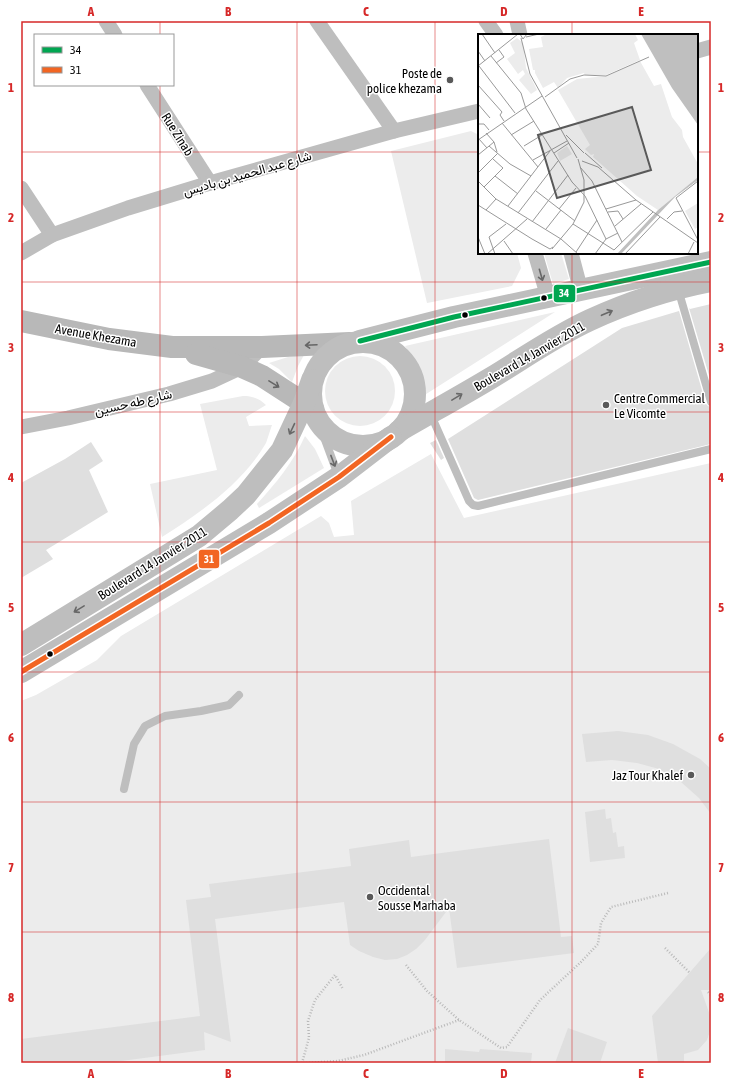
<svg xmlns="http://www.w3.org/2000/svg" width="732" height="1084" viewBox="0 0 732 1084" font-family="'Asap Condensed',Vazirmatn,sans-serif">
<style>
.green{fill:#ececec}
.building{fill:#dfdfdf}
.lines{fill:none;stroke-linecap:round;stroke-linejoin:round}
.path{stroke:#b9b9b9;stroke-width:2.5;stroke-dasharray:1 2;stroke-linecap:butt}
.service{stroke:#bebebe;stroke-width:8}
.minor{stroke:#bebebe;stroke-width:15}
.secondary{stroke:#b8b8b8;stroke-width:22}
.primary{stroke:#bebebe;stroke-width:22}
.bus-1-casing{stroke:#fff;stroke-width:8}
.bus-2-casing{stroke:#fff;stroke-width:8}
.bus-1{stroke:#00a651;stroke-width:5}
.bus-2{stroke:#f26522;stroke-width:5}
.oneway{stroke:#686868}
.oneway2{stroke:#656565}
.grid{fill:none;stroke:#d62828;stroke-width:1;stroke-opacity:0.55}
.poi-dot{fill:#595959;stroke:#fff;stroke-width:1.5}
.bus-dot{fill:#000;stroke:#fff;stroke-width:1.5}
.labels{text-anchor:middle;stroke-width:3;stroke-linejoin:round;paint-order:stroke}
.poi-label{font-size:13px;fill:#000;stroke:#fff;text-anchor:end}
.street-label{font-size:13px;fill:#000;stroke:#fff}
.inset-road{fill:none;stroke:#999;stroke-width:1}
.view{fill:#595959;fill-opacity:0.15;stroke:#595959;stroke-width:2}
.inset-edge{fill:none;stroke:#000;stroke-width:2}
.line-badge{stroke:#fff;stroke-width:1.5}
.badge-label{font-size:11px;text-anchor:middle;font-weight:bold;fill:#fff}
.neatline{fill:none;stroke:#d62828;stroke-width:1.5}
.grid-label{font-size:13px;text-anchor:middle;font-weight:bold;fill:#d62828}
</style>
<rect width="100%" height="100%" fill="#fff"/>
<g class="green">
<polygon points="471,131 479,135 479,253 517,253 521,268 512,286 427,303 391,151"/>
<polygon points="544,253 561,253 569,279 553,284"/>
<path d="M555,312L423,396C424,373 417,364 405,346Z"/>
<polygon points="304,355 298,366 292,382 279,369 269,363 288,357"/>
<circle cx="360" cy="391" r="35"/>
<path d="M243,396C252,396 259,398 266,405L246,417L249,426L272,425C270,431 268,437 266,443C243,483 200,513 162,537L150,484L217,470L200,404Z"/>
<path d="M305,436L315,449L324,468L259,508L257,504C276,483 293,463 305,436Z"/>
<polygon points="431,454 464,518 711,463 711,1063 21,1063 21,701 36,695 97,660 121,636 321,516 329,523 334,537 354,535 351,501"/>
</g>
<g class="building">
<polygon points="711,304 711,382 689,308 690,309"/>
<polygon points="679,311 706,404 708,406 711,407 711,444 478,500 474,498 448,439 622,328"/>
<polygon points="436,440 444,458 441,460 430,443"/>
<polygon points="91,442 103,461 89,470 108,512 46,550 53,559 21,578 21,483 65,459"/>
<polygon points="618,731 648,735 673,744 700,759 711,769 711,814 699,798 681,782 659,769 637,763 612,760 586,762 582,734"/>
<polygon points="605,809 606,819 611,818 613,833 616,832 618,847 624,846 625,858 590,862 585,812"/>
<polygon points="549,839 561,937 572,936 574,953 457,968 449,908 425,940 416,949 407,955 397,959 385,960 373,957 359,951 350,945 344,902 215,919 231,1042 204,1032 205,1050 106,1063 21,1063 21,1039 200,1016 186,900 211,897 209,884 351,866 349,849 409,840 411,857"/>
<polygon points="711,948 711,990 701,990 711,1018 711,1028 707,1040 698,1050 684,1054 684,1063 658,1063 652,1016"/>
<polygon points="568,1028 607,1042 600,1063 555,1063"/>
<polygon points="445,1049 479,1052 480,1049 532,1053 531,1063 445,1063"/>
</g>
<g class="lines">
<g class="path">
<polyline points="665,948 690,973"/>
<polyline points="406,965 427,991 459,1020 501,1048 507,1047 540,1000 581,962 598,944 601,923 611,907 668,893"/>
<polyline points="708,992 711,995"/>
<polyline points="302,1063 309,1038 308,1021 315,1000 335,975 343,989"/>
<polyline points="306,1063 338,1061 364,1055 459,1020"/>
</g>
<g class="service">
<polyline points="678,289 711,402"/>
<polyline points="431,415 469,501 473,505 478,506 711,449"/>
<polyline points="317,418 338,475"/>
<polyline points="124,789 134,744 145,726 165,716 201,711 229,705 239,695"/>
</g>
<g class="minor">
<polyline points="106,21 115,35"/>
<polyline points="317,21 394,131"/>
<polyline points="486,21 496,35"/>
<polyline points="517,21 520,35"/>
<polyline points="697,51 711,47"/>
<polyline points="147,85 210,183"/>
<polyline points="21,188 52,235"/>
<polyline points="21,253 52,235 128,208 210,183 394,131 479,111"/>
<polyline points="535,253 548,297"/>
<polyline points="571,253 581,291"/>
<polyline points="21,427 68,418 169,394 212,381 242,367 262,347"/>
</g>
<g class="secondary">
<polyline points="21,321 109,339 172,347 262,347 350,343"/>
<polyline points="196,354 242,367 262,376 313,409"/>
</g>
<g class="primary">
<polyline points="360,341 454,317 711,262"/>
<circle cx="363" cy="394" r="52"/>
<path d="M399,431C430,413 461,396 491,378C524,358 555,336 590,320C629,302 670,289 711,281"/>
<polyline points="21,645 199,536 230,510 246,495 282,450 304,403 312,380"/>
<polyline points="21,672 269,523 339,477 391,437"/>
</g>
<g class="bus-1-casing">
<polyline id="bus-1" points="360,341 454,317 711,262"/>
</g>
<g class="bus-2-casing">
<polyline id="bus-2" points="21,672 269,523 339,477 391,437"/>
</g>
<use href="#bus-1" class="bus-1"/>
<use href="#bus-2" class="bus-2"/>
</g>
<defs><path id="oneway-shaft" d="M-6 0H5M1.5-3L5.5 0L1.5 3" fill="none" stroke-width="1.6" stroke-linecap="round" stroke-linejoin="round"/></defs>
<g class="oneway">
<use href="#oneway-shaft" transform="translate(541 275) rotate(74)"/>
<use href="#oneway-shaft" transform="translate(607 313) rotate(-23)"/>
<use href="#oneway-shaft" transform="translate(457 397) rotate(-31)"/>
<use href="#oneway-shaft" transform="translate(292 429) rotate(115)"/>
<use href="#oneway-shaft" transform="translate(333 461) rotate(69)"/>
<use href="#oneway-shaft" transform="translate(79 609) rotate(149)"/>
</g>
<g class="oneway2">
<use href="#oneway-shaft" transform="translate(311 345) rotate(177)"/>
<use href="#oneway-shaft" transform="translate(274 384) rotate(32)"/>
</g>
<path class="grid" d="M160,21V35M297,21V1063M435,21V1063M572,21V35M160,85V1063M21,152H479M697,152H711M572,253V1063M21,282H711M21,412H711M21,542H711M21,672H711M21,802H711M21,932H711"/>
<g class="poi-dot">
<circle cx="450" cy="80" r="4"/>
<circle cx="606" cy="405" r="4"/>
<circle cx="691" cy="775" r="4"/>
<circle cx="370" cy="897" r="4"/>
</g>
<g class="bus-dot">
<circle cx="544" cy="298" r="3.5"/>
<circle cx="465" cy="315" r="3.5"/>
<circle cx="50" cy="654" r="3.5"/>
</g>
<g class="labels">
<g class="poi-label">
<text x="442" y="78">Poste de<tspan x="442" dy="15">police khezama</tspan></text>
<text x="614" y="403" text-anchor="start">Centre Commercial<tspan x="614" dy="15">Le Vicomte</tspan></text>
<text x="683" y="780">Jaz Tour Khalef</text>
<text x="378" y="895" text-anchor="start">Occidental<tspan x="378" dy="15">Sousse Marhaba</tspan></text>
</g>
<g class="street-label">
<text transform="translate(178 134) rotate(58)" y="5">Rue Zinab</text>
<text transform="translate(247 173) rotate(-16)" y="5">شارع عبد الحميد بن باديس</text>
<text transform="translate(96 335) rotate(10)" y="5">Avenue Khezama</text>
<text transform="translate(529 356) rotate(-30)" y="5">Boulevard 14 Janvier 2011</text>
<text transform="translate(133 402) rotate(-13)" y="5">شارع طه حسين</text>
<text transform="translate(152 563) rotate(-32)" y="5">Boulevard 14 Janvier 2011</text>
</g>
</g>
<g transform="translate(478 34)">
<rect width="220" height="220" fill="#fff"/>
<path d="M69,0H157L160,6L156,9L162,26L128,41H107L106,39L89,44L80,54L76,48L65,54L57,39V36H55L51,15L65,13L63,3ZM39,4L45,9L48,34L59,56L53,60L41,46L47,40L45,36L40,40L29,25L37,19L32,9ZM162,27L176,52L183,50L194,83L204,96L205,103L220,130V143L180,176L159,162L115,123L116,120L113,121L107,115L112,111L80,56L99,45L128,42ZM89,112L94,120L82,127L79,119ZM220,169V193L217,195L207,177Z" fill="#ececec"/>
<path d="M163,0H220V91L194,54ZM220,143V146L197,163L143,220H139L180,176Z" fill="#bfbfbf"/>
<path class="inset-road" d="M4,0L17,19M42,0L45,5L49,0M48,3L61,0M43,4L52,40L99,124M0,17L7,27M13,22L43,59L48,75L94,148L107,162L128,205L117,220M18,29L26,23L21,16M0,32L40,0M1,32L37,79M0,51L24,78L22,81L26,87M67,63L92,45L106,41L128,42L171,23M0,70L12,84M24,89L60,133M0,90H6L11,96M8,99L16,108L19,118M33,101L56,87M88,101L106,119M1,105L9,114M0,106L64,62M11,112L32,130L53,142M46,112L64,101M76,119L91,109M107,119L124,134M0,121L16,108M55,126L89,107M104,127L120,133L158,166L220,209M102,133L114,147L144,208M0,139L20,119M17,142L40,160M0,147L18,165L83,205L100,220M6,153L25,134L15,125M58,157L97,187M0,171L54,205L72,215L75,213M30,172L72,117M81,175L98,154M128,175L158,166M8,176L18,165M130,178L140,177L145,185M40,179L80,127M189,185L196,178L204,177M54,188L90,141M95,190L136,216L175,178M137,192L163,170M68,195L83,176M0,203L7,220M128,205L140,199M220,206L198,164L220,147M26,207L35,220M74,215L95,190L106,168V146L100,125M98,218L119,186M9,220L49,185M17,220L11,203L28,190M147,220L182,183M210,220L216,208"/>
<path class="view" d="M154,73L173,136L79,164L60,101Z"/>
<rect width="220" height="220" class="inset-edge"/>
</g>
<g class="line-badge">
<rect x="553" y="284" width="23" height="19" rx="4" fill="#00a651"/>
<rect x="198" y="549" width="22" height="20" rx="4" fill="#f26522"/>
</g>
<g class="badge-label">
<text x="564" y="297">34</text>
<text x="209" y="563">31</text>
</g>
<rect width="732" height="1084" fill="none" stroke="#ffffff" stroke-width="44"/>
<rect x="34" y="34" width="140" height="52" fill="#ffffff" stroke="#999999"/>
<rect x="42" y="47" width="20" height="6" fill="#00a651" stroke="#999999"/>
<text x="70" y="54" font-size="12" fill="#000000">34</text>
<rect x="42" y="67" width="20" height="6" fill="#f26522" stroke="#999999"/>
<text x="70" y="74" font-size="12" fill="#000000">31</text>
<rect x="22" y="22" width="688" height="1040" class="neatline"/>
<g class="grid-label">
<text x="91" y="16">A</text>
<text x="228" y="16">B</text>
<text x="366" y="16">C</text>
<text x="504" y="16">D</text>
<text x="641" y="16">E</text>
<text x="11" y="92">1</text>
<text x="721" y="92">1</text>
<text x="11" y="222">2</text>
<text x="721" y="222">2</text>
<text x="11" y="352">3</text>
<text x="721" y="352">3</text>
<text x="11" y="482">4</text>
<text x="721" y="482">4</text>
<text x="11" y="612">5</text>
<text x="721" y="612">5</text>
<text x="11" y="742">6</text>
<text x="721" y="742">6</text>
<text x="11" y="872">7</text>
<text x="721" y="872">7</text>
<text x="11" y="1002">8</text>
<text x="721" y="1002">8</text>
<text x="91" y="1078">A</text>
<text x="228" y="1078">B</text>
<text x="366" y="1078">C</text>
<text x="504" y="1078">D</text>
<text x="641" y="1078">E</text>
</g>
</svg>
